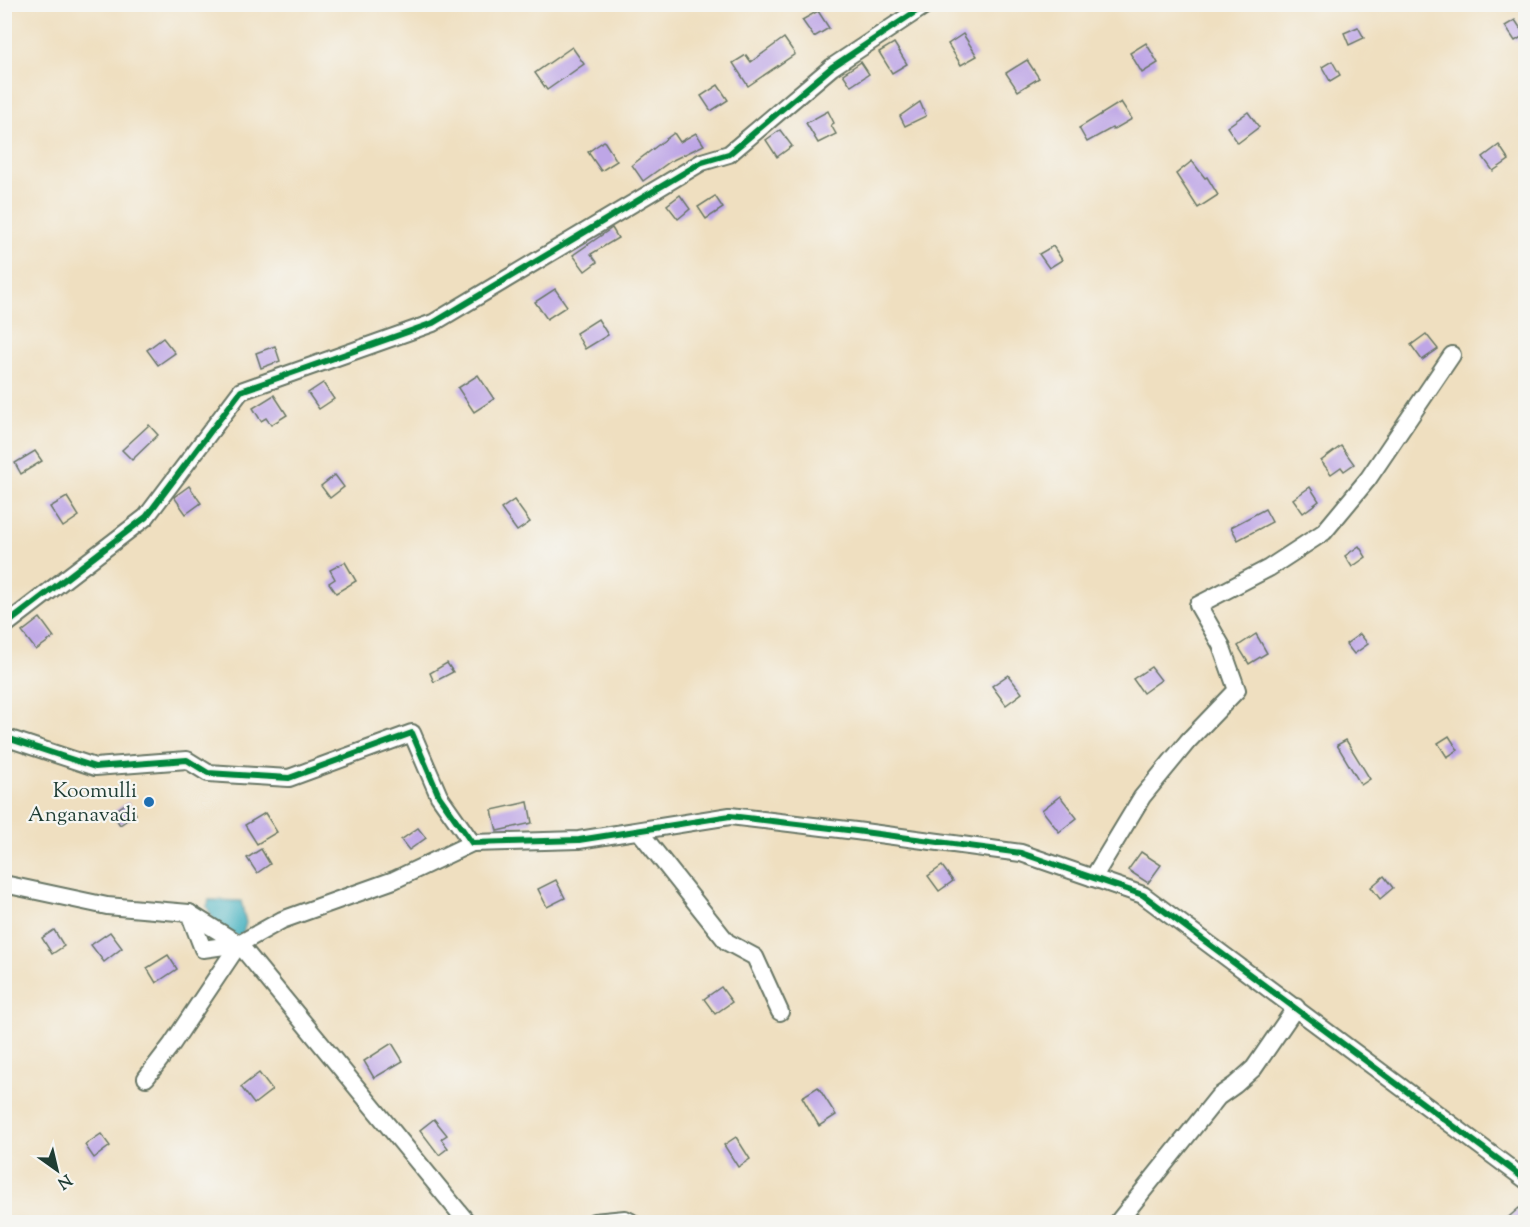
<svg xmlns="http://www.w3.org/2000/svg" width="1530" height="1227" viewBox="0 0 1530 1227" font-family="'Sorts Mill Goudy',serif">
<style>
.water{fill:#44b1c0;stroke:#32777a;stroke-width:1.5}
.building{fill:#bea6e6}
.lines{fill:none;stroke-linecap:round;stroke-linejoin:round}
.street-casing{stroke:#687665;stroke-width:20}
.street{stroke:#fff;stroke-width:16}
.cycleway-casing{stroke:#f6f6f2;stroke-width:10}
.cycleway{stroke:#00873e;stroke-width:6}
.poi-dot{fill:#1f6fb2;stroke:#f6f6f2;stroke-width:2}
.labels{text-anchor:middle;stroke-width:4.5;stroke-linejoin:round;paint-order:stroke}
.poi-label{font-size:21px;fill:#1f3d34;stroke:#f6f6f2;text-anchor:end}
</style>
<rect width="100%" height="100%" fill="#f6f6f2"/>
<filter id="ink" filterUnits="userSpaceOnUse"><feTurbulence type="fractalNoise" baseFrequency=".0167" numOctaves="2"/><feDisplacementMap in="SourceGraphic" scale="12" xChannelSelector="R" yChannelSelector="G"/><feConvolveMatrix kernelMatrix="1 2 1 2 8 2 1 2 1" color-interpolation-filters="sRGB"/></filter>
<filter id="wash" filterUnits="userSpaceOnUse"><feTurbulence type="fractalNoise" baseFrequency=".008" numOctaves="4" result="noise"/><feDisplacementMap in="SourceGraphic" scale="24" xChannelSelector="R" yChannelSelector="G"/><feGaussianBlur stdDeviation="1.35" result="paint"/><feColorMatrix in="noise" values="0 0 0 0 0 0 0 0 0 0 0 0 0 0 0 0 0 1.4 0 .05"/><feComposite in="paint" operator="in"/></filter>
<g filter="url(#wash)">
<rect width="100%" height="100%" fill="#efdfc0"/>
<polygon class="water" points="209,900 241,901 246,923 243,933 238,936 218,929 207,907"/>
<g id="blocks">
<g class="building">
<polygon points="818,11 829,28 814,37 802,20"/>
<polygon points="1515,20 1525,35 1515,41 1505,26"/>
<polygon points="1358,27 1364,38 1349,45 1344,33"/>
<polygon points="963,34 977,56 961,65 948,44"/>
<polygon points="784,38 795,54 748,86 733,63 746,55 751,62"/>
<polygon points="894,43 907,64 892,73 879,52"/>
<polygon points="1146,43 1158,63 1142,73 1130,53"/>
<polygon points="572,47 584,64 547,90 535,73"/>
<polygon points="1027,60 1039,78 1018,91 1006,73"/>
<polygon points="1332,61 1340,75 1330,81 1322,67"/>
<polygon points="861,62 869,74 851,86 843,74"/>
<polygon points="718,85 728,100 711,111 701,96"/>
<polygon points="920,102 926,116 905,126 900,116"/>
<polygon points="1121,102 1132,119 1113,130 1112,128 1087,142 1079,128"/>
<polygon points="828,111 834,123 831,125 836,134 818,143 806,123"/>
<polygon points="1248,112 1259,127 1238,143 1227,127"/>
<polygon points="780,130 792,146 777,157 766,140"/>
<polygon points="674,133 680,142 696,133 704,145 671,161 643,181 632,165"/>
<polygon points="604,141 617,161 601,171 588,152"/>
<polygon points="1499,145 1509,160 1493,171 1483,157"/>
<polygon points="1192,161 1205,178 1207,177 1218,195 1198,208 1176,174"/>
<polygon points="680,195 690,209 678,219 667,205"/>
<polygon points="715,196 723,208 706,219 698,207"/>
<polygon points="612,228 618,238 591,254 597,262 585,271 573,255"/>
<polygon points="1053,246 1062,260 1049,268 1039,254"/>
<polygon points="555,289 567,306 547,319 535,302"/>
<polygon points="598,319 608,335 585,349 576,333"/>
<polygon points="1426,334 1438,349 1422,360 1411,345"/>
<polygon points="163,338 175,353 158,365 147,350"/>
<polygon points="275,346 280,361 261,368 256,353"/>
<polygon points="478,375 494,399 474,412 458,388"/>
<polygon points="323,383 334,399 319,409 308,393"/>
<polygon points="274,395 287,415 271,425 266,418 261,421 253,408"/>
<polygon points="149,425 158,435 132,460 122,450"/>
<polygon points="1341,446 1354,464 1344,471 1341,467 1331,474 1321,461"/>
<polygon points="35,451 42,461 21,474 15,463"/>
<polygon points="335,475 344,487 330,498 321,486"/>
<polygon points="189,486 201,503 186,514 174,497"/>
<polygon points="1310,487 1319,501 1303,513 1293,499"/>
<polygon points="67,497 79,516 63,527 50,507"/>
<polygon points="514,500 530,522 517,531 501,509"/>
<polygon points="1265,509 1272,522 1238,540 1231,527"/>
<polygon points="1359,546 1366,557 1352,567 1345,556"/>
<polygon points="345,562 356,581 336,593 329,583 335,579 330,570"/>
<polygon points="40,618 54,637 36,650 22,632"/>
<polygon points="1256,634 1267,653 1249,664 1238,646"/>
<polygon points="1360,634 1368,644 1354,654 1346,644"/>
<polygon points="447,663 453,672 434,682 430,673"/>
<polygon points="1151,667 1161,680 1143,693 1133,679"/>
<polygon points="1008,675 1022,693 1006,705 992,686"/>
<polygon points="1449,736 1458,750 1447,757 1438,743"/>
<polygon points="1346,740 1370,779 1361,785 1337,745"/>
<polygon points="1060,796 1077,818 1059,832 1042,810"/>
<polygon points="128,802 136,814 120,825 112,813"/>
<polygon points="528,802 532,823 497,831 492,810"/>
<polygon points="265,813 277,832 257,844 245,825"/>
<polygon points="418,828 426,838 409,850 401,840"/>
<polygon points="261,849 270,864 257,873 247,858"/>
<polygon points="1141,852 1161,865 1148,883 1128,870"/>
<polygon points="942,866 953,881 939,891 928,876"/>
<polygon points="1384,876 1393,888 1380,899 1371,887"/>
<polygon points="556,880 565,898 547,907 538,889"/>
<polygon points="54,930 64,946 52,954 42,938"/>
<polygon points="110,932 122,948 104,962 91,945"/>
<polygon points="168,955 177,969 156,983 147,968"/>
<polygon points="721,987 732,1002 715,1014 704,999"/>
<polygon points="392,1043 403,1061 374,1078 364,1061"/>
<polygon points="259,1073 272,1090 254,1104 241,1087"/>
<polygon points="818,1087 836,1115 819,1126 802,1097"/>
<polygon points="434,1119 447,1135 441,1139 448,1148 439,1155 420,1130"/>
<polygon points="101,1134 110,1146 94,1158 85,1145"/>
<polygon points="736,1137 750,1159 738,1167 724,1145"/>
<polygon points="1519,1208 1526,1215 1526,1222 1503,1222"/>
</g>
</g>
</g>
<g filter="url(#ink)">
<use href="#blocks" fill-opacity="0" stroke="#687665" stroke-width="1.5"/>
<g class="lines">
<g class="street-casing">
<g id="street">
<polyline points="4,626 146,517 241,391 433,323 702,162 729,154 832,67 927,4"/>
<polyline points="4,737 95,767 187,760 208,773 289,778 412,733 439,796 472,843 579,840 730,816 856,831 1021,853 1143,895 1526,1180"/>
<polyline points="639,831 727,942 755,957 780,1012"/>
<polyline points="1093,878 1142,797 1188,741 1237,690 1221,645 1198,605 1269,568 1324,532 1368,479 1452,355"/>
<polyline points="4,884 107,906 189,913 203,949 239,944 467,1222"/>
<polyline points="189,913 239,944"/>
<polyline points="146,1078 172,1044 239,944 282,920 394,880 472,843"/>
<polyline points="594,1222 625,1219 631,1222"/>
<polyline points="1118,1222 1218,1097 1235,1085 1254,1068 1296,1007"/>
</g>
</g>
<use href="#street" class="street"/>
<g class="cycleway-casing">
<g id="cycleway">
<polyline points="4,626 146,517 241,391 433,323 702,162 729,154 832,67 927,4"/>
<polyline points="4,737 95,767 187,760 208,773 289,778 412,733 439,796 472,843 579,840 730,816 856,831 1021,853 1143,895 1526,1180"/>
</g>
</g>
<use href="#cycleway" class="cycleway"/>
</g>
</g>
<circle class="poi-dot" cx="149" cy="802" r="6"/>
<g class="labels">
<g class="poi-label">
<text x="137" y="797">Koomulli<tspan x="137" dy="24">Anganavadi</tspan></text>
</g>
</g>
<rect width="1530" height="1227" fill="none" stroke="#f6f6f2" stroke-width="24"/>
<g transform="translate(57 1170) rotate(146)" stroke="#f6f6f2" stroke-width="4.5" paint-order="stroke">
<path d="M0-4.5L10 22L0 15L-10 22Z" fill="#1f3d34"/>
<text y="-9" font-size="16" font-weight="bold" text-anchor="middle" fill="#1f3d34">N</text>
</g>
</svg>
